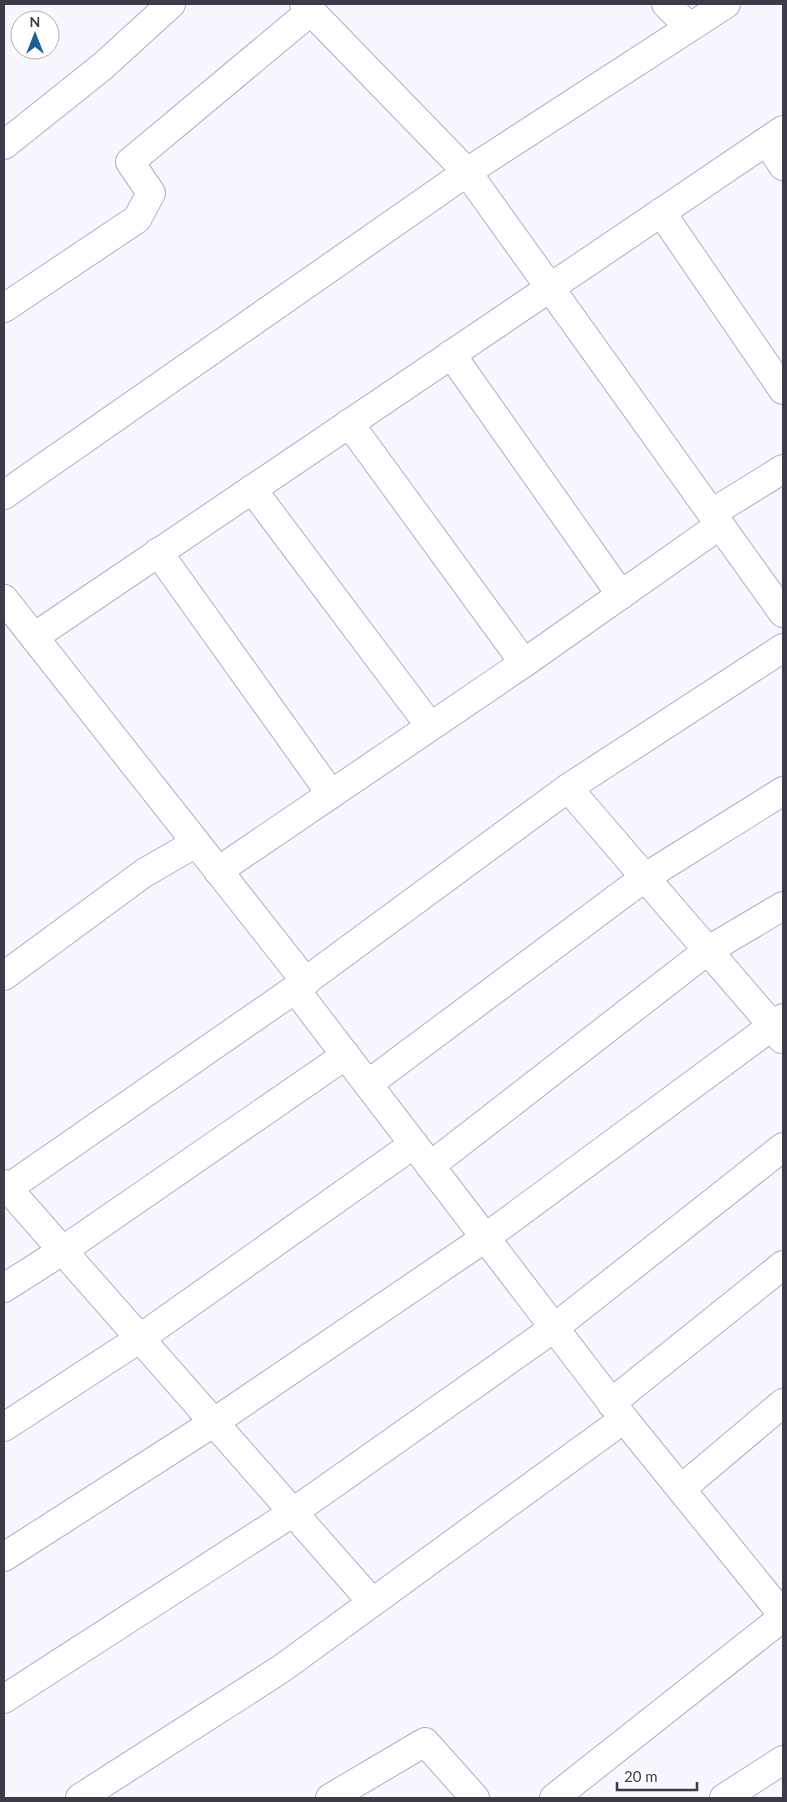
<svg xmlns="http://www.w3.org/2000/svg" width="787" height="1802" viewBox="0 0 787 1802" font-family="Lato,sans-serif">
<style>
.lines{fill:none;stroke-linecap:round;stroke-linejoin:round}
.minor-casing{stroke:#b0abcd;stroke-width:30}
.minor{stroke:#fff;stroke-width:28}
</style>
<rect width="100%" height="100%" fill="#f8f7ff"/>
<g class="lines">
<g class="minor-casing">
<g id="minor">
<polyline points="304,4 467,172 783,613"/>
<polyline points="666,4 689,27"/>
<polyline points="767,141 783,166"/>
<polyline points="4,145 103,66 171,4"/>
<polyline points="661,212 783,390"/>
<polyline points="4,308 137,219 151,193 130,162 311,11"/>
<polyline points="451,354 621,595"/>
<polyline points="349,423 524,663"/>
<polyline points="252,489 430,726"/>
<polyline points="4,495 467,172 726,4"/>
<polyline points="712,513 783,469"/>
<polyline points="158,552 331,794"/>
<polyline points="4,599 306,982"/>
<polyline points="34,637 783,130"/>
<polyline points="568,788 772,1025 782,1039"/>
<polyline points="218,871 524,663 720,525"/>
<polyline points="4,976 144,873 196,843"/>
<polyline points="295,989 624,1419 783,1615"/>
<polyline points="368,1084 644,878 783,791"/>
<polyline points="430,1166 707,951 783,906"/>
<polyline points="4,1184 372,1602"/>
<polyline points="4,1191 295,989 568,788 783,648"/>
<polyline points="4,1288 62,1251 346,1055"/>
<polyline points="611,1403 783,1265"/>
<polyline points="4,1427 139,1339 414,1144"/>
<polyline points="681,1489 783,1403"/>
<polyline points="4,1557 213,1423 485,1238 783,1018"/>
<polyline points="4,1699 292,1513 554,1328 783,1147"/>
<polyline points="80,1798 281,1669 624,1419"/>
<polyline points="330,1798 425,1742 475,1798"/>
<polyline points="554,1798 783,1617"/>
<polyline points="724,1798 783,1760"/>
</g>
</g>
<use href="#minor" class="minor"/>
</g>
<rect width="787" height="1802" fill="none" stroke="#3d3b49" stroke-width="10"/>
<g transform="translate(35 35)"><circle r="24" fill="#ffffff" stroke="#b1b1b6"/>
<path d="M0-4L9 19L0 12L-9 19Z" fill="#1d5e94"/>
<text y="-8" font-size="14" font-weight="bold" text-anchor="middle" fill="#3d3b49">N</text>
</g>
<path d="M617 1782v8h80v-8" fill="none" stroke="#3d3b49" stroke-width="2.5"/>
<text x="624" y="1782" font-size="15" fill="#3d3b49" stroke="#ffffff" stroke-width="4" paint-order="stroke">20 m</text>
</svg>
